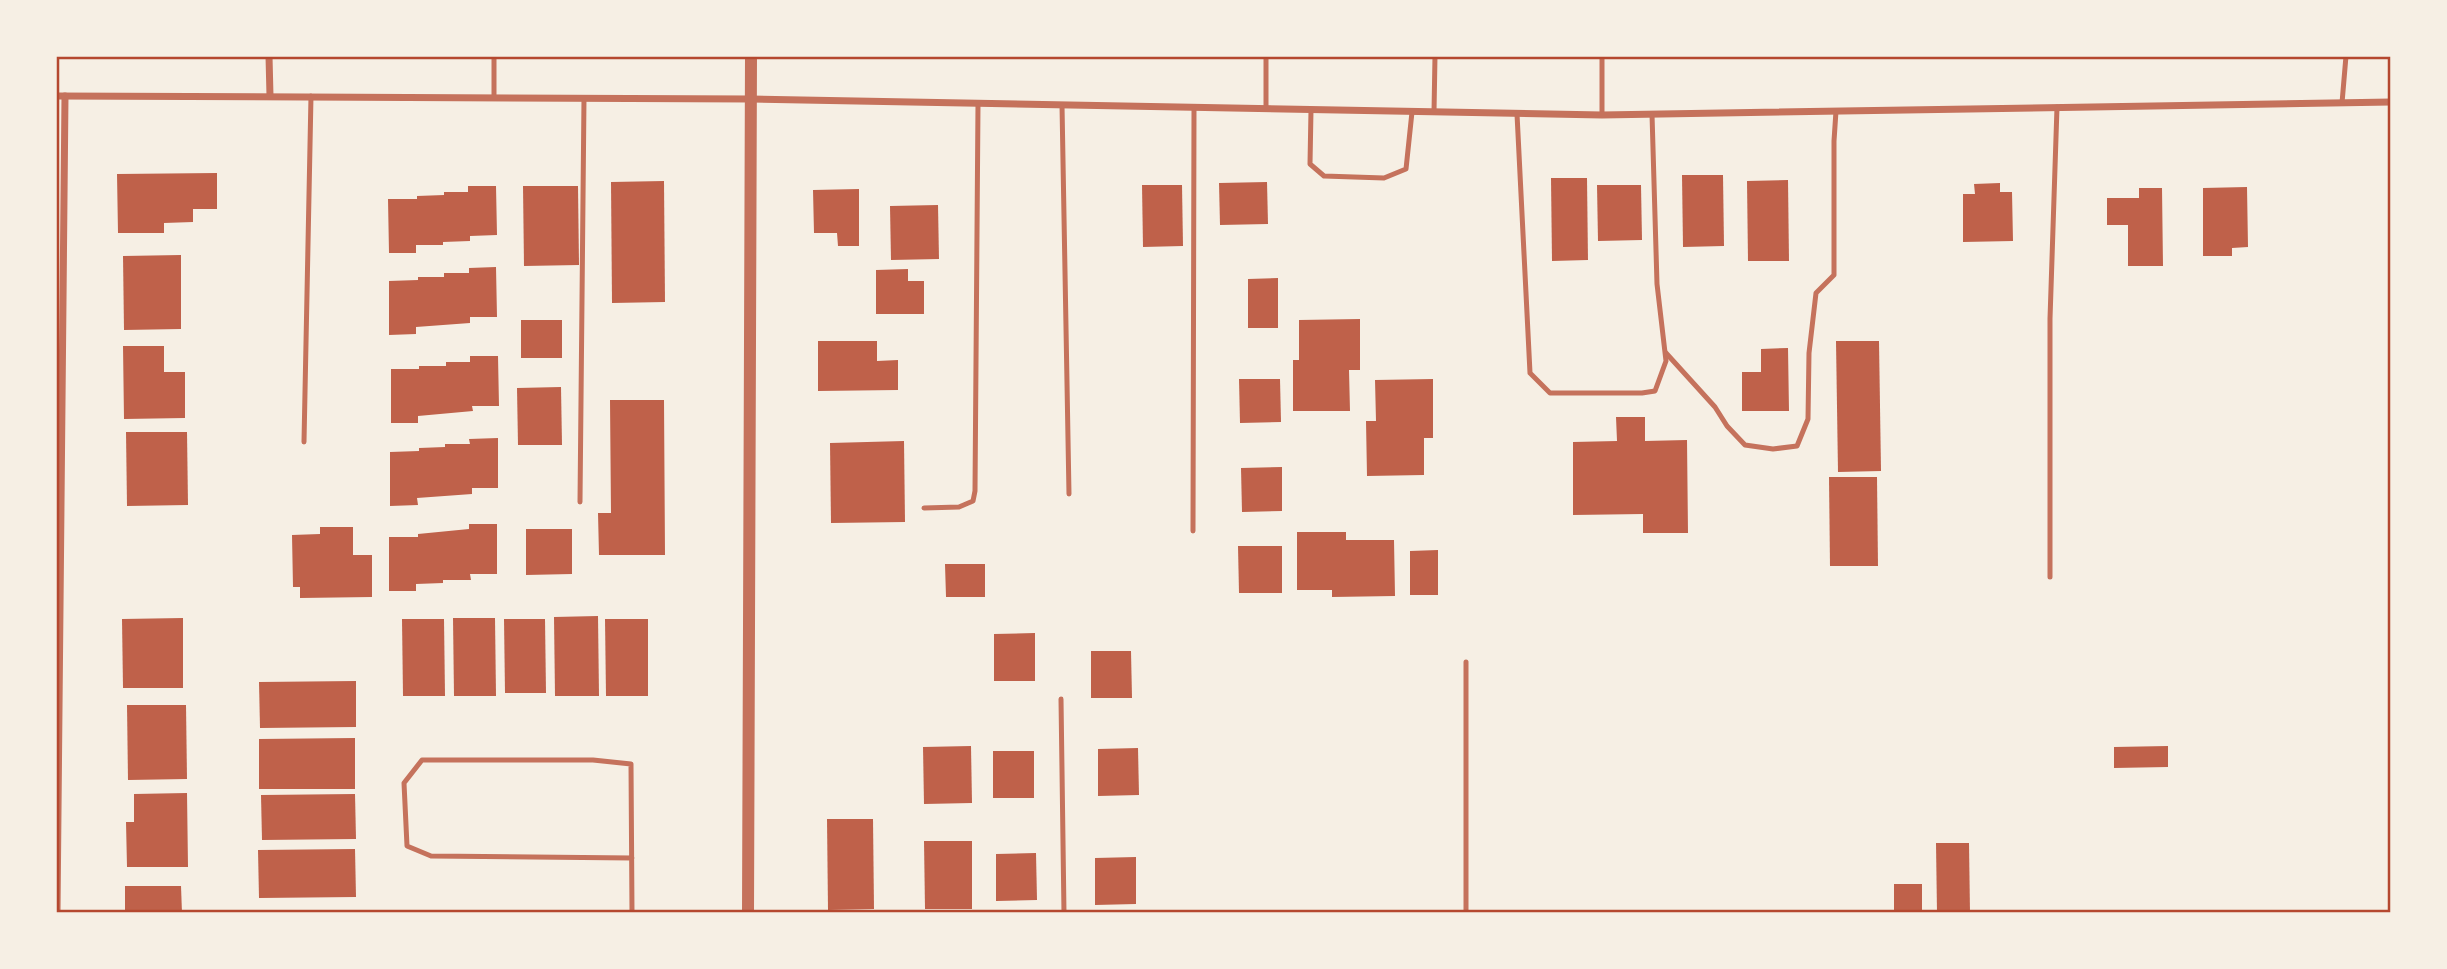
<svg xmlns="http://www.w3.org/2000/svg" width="2447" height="969" viewBox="0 0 2447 969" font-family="'IBM Plex Sans',sans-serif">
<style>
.building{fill:#bf614a}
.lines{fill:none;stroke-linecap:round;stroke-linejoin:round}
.service{stroke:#c5725c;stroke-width:5}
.minor{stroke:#c5725c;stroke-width:7}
.tertiary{stroke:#c5725c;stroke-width:12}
.neatline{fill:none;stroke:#b5482f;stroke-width:2.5}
</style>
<rect width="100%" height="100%" fill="#f6efe4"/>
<g class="building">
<polygon points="217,173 217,209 193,209 193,222 164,223 164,233 118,233 117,174"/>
<polygon points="1682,175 1723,175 1724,246 1683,247"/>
<polygon points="1551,178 1587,178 1588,260 1552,261"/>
<polygon points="1788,180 1789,261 1748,261 1747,181"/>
<polygon points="664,181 665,302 612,303 611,182"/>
<polygon points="1267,182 1268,224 1220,225 1219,183"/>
<polygon points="2000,183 2000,192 2012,192 2013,241 1963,242 1963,194 1975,194 1974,184"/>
<polygon points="1142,185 1182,185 1183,246 1143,247"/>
<polygon points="1597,185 1641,185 1642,240 1598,241"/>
<polygon points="468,186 496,186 497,235 470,236 470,241 443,242 443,245 416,245 416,253 389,253 388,199 417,199 417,196 444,195 444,192 468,192"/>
<polygon points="523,186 578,186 579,265 524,266"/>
<polygon points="2247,187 2248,247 2232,248 2232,256 2203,256 2203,188"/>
<polygon points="2139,188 2162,188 2163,266 2128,266 2128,225 2107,225 2107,198 2139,198"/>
<polygon points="859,189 859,246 838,246 837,233 814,233 813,190"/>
<polygon points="938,205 939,259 891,260 890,206"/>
<polygon points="181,255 181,329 124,330 123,256"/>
<polygon points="496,267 497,317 470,317 470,323 416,327 416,334 389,335 389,281 418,280 418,277 444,277 444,273 469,273 469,268"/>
<polygon points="908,269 908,281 924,281 924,314 876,314 876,270"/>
<polygon points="1278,278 1278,328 1248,328 1248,279"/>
<polygon points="1360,319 1360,370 1349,370 1350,411 1293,411 1293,360 1299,360 1299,320"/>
<rect x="521" y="320" width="41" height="38"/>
<polygon points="818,341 877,341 877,361 898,360 898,390 818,391"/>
<polygon points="1836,341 1879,341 1881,471 1838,472"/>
<polygon points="123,346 164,346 164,372 185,372 185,418 124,419"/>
<polygon points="1788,348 1789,411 1742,411 1742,372 1761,372 1761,349"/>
<polygon points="470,356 498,356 499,406 472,406 473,411 418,416 418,423 391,423 391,369 419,369 419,366 446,366 446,362 470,362"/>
<polygon points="1239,379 1280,379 1281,422 1240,423"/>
<polygon points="1433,379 1433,438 1424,438 1424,475 1367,476 1366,421 1376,421 1375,380"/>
<polygon points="561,387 562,445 518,445 517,388"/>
<polygon points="610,400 664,400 665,555 599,555 598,513 611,513"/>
<polygon points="1616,417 1645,417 1645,441 1687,440 1688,533 1643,533 1643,514 1573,515 1573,442 1617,441"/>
<polygon points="126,432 187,432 188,505 127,506"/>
<polygon points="498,438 498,488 472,488 472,494 417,498 418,505 390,506 390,452 419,451 419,448 445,447 445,444 470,444 469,439"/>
<polygon points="904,441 905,522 831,523 830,443"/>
<polygon points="1282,467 1282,511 1242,512 1241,468"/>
<polygon points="1829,477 1877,477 1878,566 1830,566"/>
<polygon points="469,524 497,524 497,574 470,574 471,580 443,580 443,583 416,584 416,591 389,591 389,537 418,537 418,534 469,529"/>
<polygon points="320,527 353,527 353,555 372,555 372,597 300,598 300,587 293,587 292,535 320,534"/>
<polygon points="526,529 572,529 572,574 526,575"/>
<polygon points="1297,532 1346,532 1346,540 1394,540 1395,596 1332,597 1332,590 1297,590"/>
<polygon points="1238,546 1282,546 1282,593 1239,593"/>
<polygon points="1438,550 1438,595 1410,595 1410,551"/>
<polygon points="945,564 985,564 985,597 946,597"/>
<polygon points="598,616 599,696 555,696 554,617"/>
<polygon points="183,618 183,688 123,688 122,619"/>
<polygon points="453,618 495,618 496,696 454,696"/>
<polygon points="402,619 444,619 445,696 403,696"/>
<polygon points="504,619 545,619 546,693 505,693"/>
<polygon points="605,619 648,619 648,696 606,696"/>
<polygon points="1035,633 1035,681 994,681 994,634"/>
<polygon points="1091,651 1131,651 1132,698 1091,698"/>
<polygon points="356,681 356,727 260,728 259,682"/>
<polygon points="127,705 186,705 187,779 128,780"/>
<polygon points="355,738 355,789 259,789 259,739"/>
<polygon points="971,746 972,803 924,804 923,747"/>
<polygon points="2168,746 2168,767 2114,768 2114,747"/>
<polygon points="1138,748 1139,795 1098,796 1098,749"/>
<rect x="993" y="751" width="41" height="47"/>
<polygon points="187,793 188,867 127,867 126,822 134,822 134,794"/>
<polygon points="355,794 356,839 262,840 261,795"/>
<polygon points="827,819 873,819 874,909 828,910"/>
<polygon points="924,841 972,841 972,909 925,909"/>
<polygon points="1936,843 1969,843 1970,913 1937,913"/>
<polygon points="355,849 356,897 259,898 258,850"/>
<polygon points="1036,853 1037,900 996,901 996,854"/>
<polygon points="1136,857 1136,904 1095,905 1095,858"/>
<rect x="1894" y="884" width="28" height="29"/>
<polygon points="125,886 181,886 182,913 125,913"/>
</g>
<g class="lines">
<g class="service">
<polyline points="494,56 494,97"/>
<polyline points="1266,56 1266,109"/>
<polyline points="1602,56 1602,115"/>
<polyline points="2342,103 2346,56"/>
<polyline points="1062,105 1069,494"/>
<polyline points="1311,110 1310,164 1324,176 1384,178 1406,169 1412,112"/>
<polyline points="1434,112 1435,56"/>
<polyline points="1517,114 1530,373 1550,393 1642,393 1655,391 1666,361 1657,284 1652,114"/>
<polyline points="1666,353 1715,407 1727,426 1745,445 1773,449 1797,446 1808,419 1809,353 1816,293 1834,275 1834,141 1836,111"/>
<polyline points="304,442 311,96"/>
<polyline points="580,502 584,98"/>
<polyline points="924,508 959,507 973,501 975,491 978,104"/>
<polyline points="1193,531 1194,108"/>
<polyline points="2050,577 2050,319 2057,107"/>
<polyline points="1061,699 1064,913"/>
<polyline points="632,858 431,856 407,846 404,783 422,760 593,760 631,764 632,913"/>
<polyline points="1466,913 1466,662"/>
</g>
<g class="minor">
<polyline points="269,56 270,96"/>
<polyline points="56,96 751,99 1602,115 2391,102"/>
<polyline points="57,913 65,96"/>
</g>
<polyline class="tertiary" points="748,913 751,56"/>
</g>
<rect width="2447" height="969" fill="none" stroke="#f6efe4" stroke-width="116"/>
<rect x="58" y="58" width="2331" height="853" class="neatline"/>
</svg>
